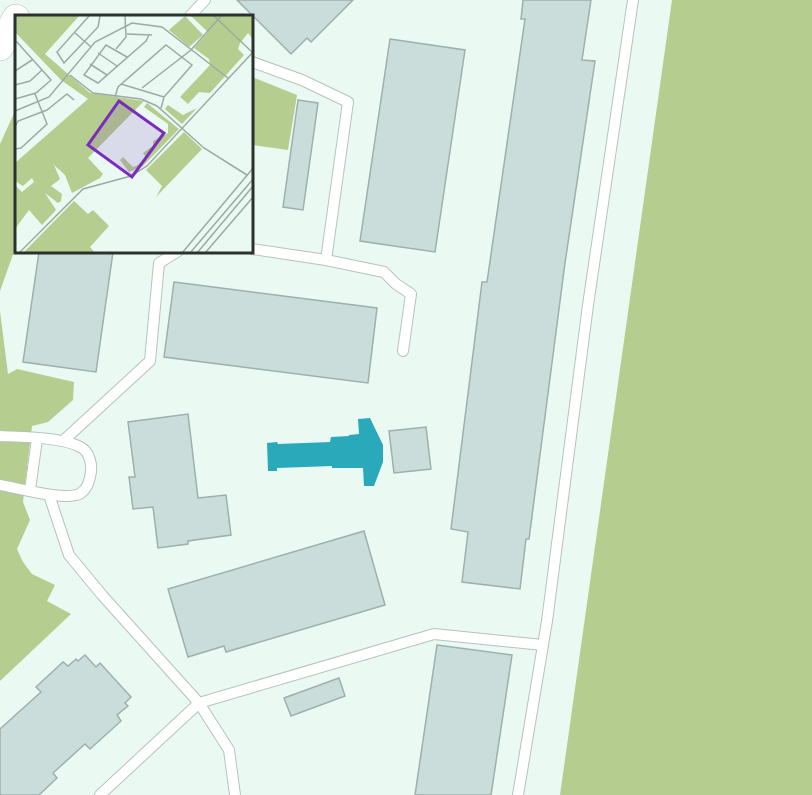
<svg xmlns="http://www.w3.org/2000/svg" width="812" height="795" viewBox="0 0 812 795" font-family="'Public Sans',sans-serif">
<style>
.green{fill:#b5cd8e}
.water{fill:#2aa9bb}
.building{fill:#cbdddb;stroke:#9eb0ae;stroke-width:1.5}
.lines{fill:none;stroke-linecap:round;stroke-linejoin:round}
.service-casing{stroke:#b4c4bd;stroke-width:12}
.secondary-casing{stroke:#b4c4bd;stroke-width:28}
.service{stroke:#fff;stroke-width:10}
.secondary{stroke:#fff;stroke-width:27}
.inset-road{fill:none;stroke:#9daaa4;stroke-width:1.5}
.view{fill:#7b2cbf;fill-opacity:0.15;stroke:#7b2cbf;stroke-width:3}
.inset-edge{fill:none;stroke:#2a312e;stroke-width:3}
</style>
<rect width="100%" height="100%" fill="#eafaf3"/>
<g class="green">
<polygon points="672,0 812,0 812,795 560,795"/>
<polygon points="252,77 297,95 288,150 252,145"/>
<polygon points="16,109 16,246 0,291 0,144"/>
<polygon points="0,311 8,374 17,369 74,382 73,400 48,422 32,426 23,502 30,520 17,549 23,562 32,574 55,585 47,601 71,614 0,681"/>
</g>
<polygon class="water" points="370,418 383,445 383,462 374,486 364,486 363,468 332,468 332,466 277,468 277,471 268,471 267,443 277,442 278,444 330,442 331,437 349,436 349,435 359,434 358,419"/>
<g class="building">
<polygon points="237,0 353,0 311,42 307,38 291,54"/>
<polygon points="523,0 591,0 582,60 595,61 565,263 529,539 526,539 520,589 462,582 468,532 451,529 482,282 487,282 525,19 521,19"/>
<polygon points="390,39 465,50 435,252 360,241"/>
<polygon points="298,100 318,103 303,210 283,207"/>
<polygon points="39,252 113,252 96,372 23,362"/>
<polygon points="174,282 377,308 368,383 164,357"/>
<polygon points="188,414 198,498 226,495 231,535 188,541 188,544 158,548 153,507 133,509 129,477 135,477 128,422"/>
<polygon points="426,427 431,469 394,473 389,431"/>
<polygon points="364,531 385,605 226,652 224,646 188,657 168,589"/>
<polygon points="437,645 512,655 491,795 415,795"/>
<polygon points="85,655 96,667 100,663 131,697 125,703 128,706 117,715 121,721 90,749 85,744 53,773 57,778 39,795 0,795 0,729 41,692 36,687 63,662 68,666 76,659 78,661"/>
<polygon points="339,678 345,696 291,716 284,698"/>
</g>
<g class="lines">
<g class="service-casing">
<g id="service">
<polyline points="190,16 205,0"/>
<polyline points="252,62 302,80 348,102 326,260 252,249"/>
<polyline points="326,260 384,272 396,284 411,294 403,351"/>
<path d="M0,436C21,437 65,437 82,448C89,452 92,464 91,472C90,479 87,489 81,493C67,502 18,488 0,485"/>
<polyline points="63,441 150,361 159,263 177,252"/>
<polyline points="30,490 37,439"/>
<polyline points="49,495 69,555 102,595 199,703 229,750 235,795"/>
<polyline points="100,795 199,703 434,634 543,645"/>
<polyline points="518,795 547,621 588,305 633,0"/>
</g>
</g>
<g class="secondary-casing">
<polyline id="secondary" points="0,47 16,18"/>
</g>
<use href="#service" class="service"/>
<use href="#secondary" class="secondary"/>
</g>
<g transform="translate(15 15)">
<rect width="238" height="238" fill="#eafaf3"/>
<path d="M0,1H64L30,39L75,78L129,86L73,143L88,159L85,163L57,178L50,160L39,150L45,164L36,171L47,179L46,186L43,188L30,178L41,195L27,210L14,195L0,214V170L7,177L19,167L17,163L8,171L0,166V148L73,84L46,65L0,17ZM170,1L188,20L174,32L154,15ZM176,1H238V24L233,18L225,28L223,34L229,40L195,78L184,77L173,89L165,82L195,50L194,44L179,33L193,17ZM132,88L164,114L128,151L114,157L105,145L108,142L118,152L123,150L131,142L128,138L138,131V126L153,118V109L129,92ZM153,90L168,100L182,93L167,109L150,94ZM169,117L187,134L141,182L147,171L131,155ZM59,186L73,199L78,195L94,211L75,232L80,238H8Z" fill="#b5cd8e"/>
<path class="inset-road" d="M74,1L42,37L49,48L83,12L85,1M199,1L237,37M59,17L76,32M112,19L137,20M101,34L111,22L110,1M83,38L102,51M112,42L91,30L69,60L83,68L131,26L134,20M75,49L92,60M0,56L17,45M55,60L78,78L126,84L142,91L189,133L232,160M106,69L149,82M0,70L15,66L27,55M127,73L176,35L206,1M100,82L103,72L151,30L177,50L149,82L146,93M0,84L21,78L36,65L1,26M0,96L34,82L80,27L117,8L147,12L213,63M0,112L3,106L32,95L52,79L59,85M0,134L6,133L32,109L20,79M4,238L68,174L116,161L132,151L239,36M167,238L239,152M175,238L239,163M182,238L239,170M190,238L239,181"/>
<path class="view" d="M104,86L149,118L117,162L73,130Z"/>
<rect width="238" height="238" class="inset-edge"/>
</g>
</svg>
